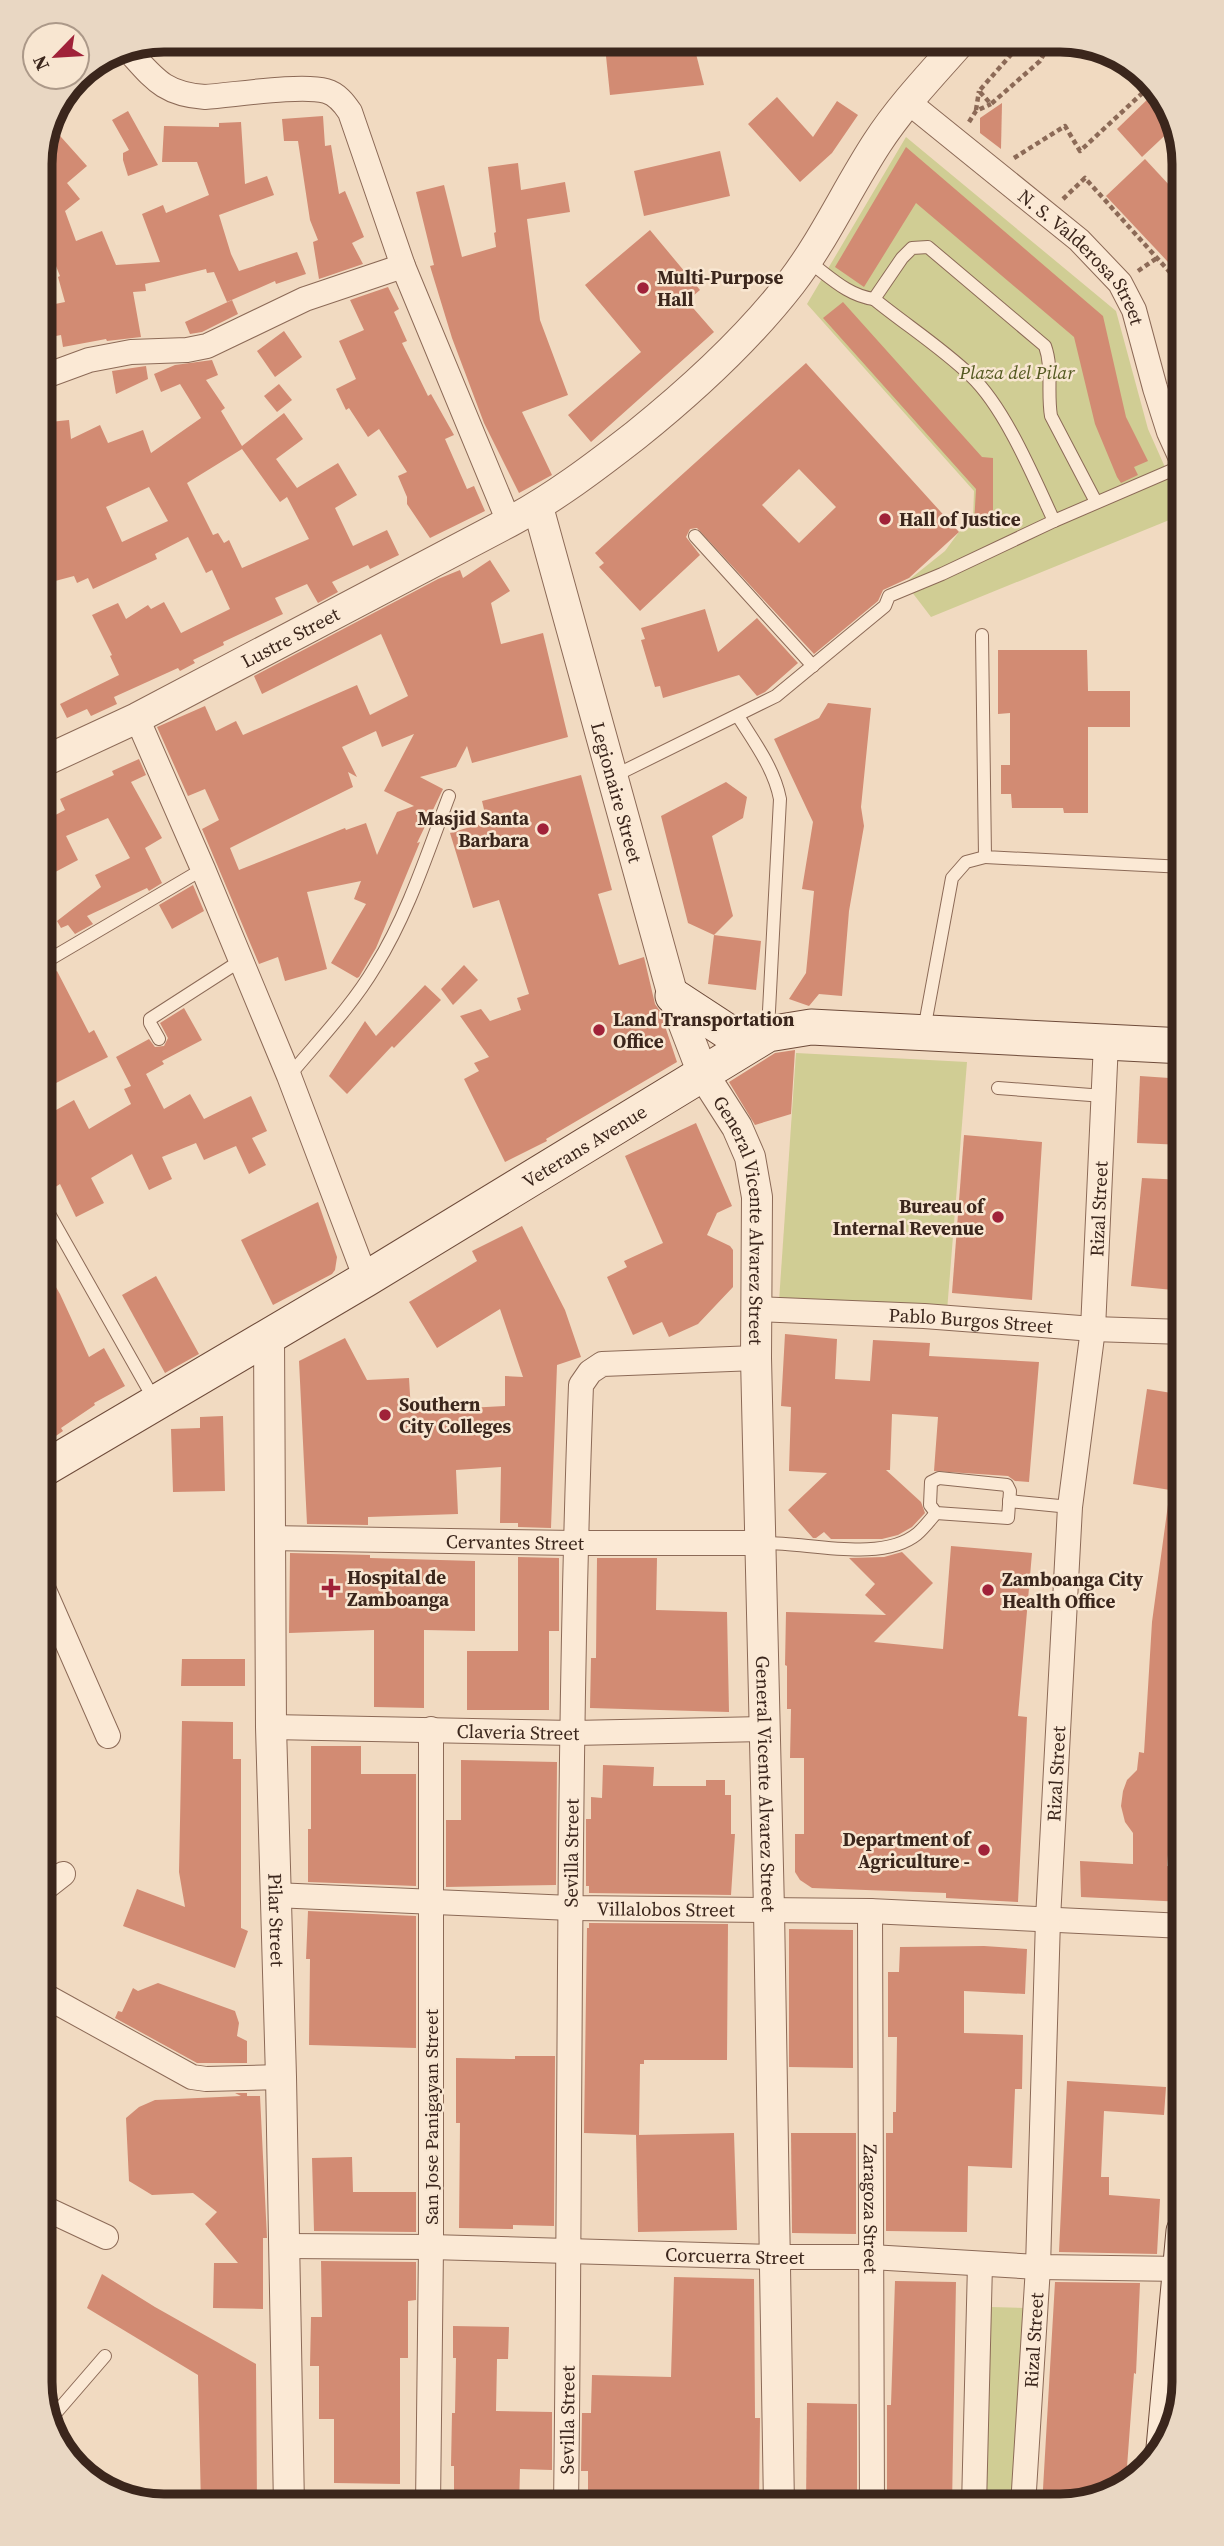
<svg xmlns="http://www.w3.org/2000/svg" width="1224" height="2546" viewBox="0 0 1224 2546" font-family="'Source Serif 4',serif">
<style>
.green{fill:#d0cd94}
.building{fill:#d28b73;fill-rule:evenodd}
.lines{fill:none;stroke-linecap:round;stroke-linejoin:round}
.service-casing{stroke:#8c6a57;stroke-width:14}
.minor-casing{stroke:#8c6a57;stroke-width:26}
.tertiary-casing{stroke:#8c6a57;stroke-width:32}
.secondary-casing{stroke:#6e4b3a;stroke-width:37}
.path{stroke:#8c6a57;stroke-width:4.5;stroke-dasharray:5 3.5;stroke-linecap:butt}
.service{stroke:#fbe9d5;stroke-width:12}
.minor{stroke:#fbe9d5;stroke-width:24}
.tertiary{stroke:#fbe9d5;stroke-width:30}
.secondary{stroke:#fbe9d5;stroke-width:35}
.poi-dot{fill:#a02239;stroke:#f8e6d1;stroke-width:2.5}
.labels{text-anchor:middle;stroke-width:5;stroke-linejoin:round;paint-order:stroke}
.street-label{font-size:19px;fill:#3b261c;stroke:#f8e6d1}
.poi-label{font-size:19px;font-weight:bold;fill:#3b261c;stroke:#f8e6d1;text-anchor:start}
.park-label{font-size:19px;font-style:italic;fill:#545921;stroke:#f8e6d1}
.rim{fill:none;stroke:#3b261c;stroke-width:9}
</style>
<rect width="100%" height="100%" fill="#f1dac1"/>
<g class="green">
<polygon points="906,137 1116,311 1148,429 1184,510 1184,514 931,617 905,583 945,551 959,532 973,520 974,491 807,304"/>
<polygon points="796,1053 967,1062 947,1311 779,1301"/>
<polygon points="991,2307 1025,2308 1015,2506 984,2506"/>
</g>
<g class="building">
<polygon points="694,46 704,85 610,95 606,56"/>
<polygon points="1155,92 1174,117 1176,125 1142,157 1117,129"/>
<polygon points="777,97 813,137 837,101 858,115 832,153 800,182 748,124"/>
<polygon points="1002,103 1001,149 980,133 980,118"/>
<polygon points="128,111 158,165 128,176 123,160 123,153 129,150 112,120"/>
<polygon points="323,116 325,146 331,145 339,194 345,191 364,237 352,243 363,264 319,279 313,242 318,240 310,220 298,141 284,141 282,119"/>
<polygon points="241,122 245,184 267,176 274,195 219,215 231,254 239,271 297,252 306,274 276,284 275,281 227,302 214,272 207,273 206,269 145,284 146,291 133,292 141,337 107,341 106,339 63,347 61,335 45,338 40,307 65,302 58,277 60,276 40,226 40,157 53,128 87,166 67,183 80,199 65,211 76,241 102,231 116,265 160,262 142,214 163,205 166,213 209,195 197,162 162,162 164,126 219,127 219,123"/>
<polygon points="906,147 1103,316 1126,417 1148,461 1134,467 1138,475 1121,483 1117,477 1095,424 1074,337 916,203 864,287 835,267"/>
<polygon points="720,151 730,196 644,216 634,171"/>
<polygon points="1145,159 1184,201 1184,279 1106,196"/>
<polygon points="518,163 521,190 565,182 570,212 527,219 540,320 568,395 522,412 552,475 519,493 484,423 452,338 430,266 434,265 416,192 444,185 462,257 496,247 494,233 496,232 488,167"/>
<polygon points="650,230 700,290 687,301 714,332 591,442 568,415 641,352 585,285"/>
<polygon points="388,287 399,309 394,312 407,341 402,343 428,396 431,394 454,435 445,439 467,489 474,486 485,511 430,538 407,504 407,497 398,476 407,472 379,429 368,437 349,408 346,410 336,389 356,379 339,341 364,330 350,300"/>
<polygon points="232,300 238,314 202,332 190,334 185,322"/>
<polygon points="843,302 982,457 993,458 993,524 974,525 976,489 823,318"/>
<polygon points="284,331 302,357 275,377 257,351"/>
<path d="M212,360L218,375L206,380L225,408L221,411L242,446L284,413L303,439L276,459L297,488L338,463L357,495L335,508L353,546L387,530L399,555L370,569L368,565L332,582L338,592L318,603L307,584L275,598L283,614L223,642L224,645L193,660L195,663L180,671L178,668L114,697L117,704L91,716L87,709L67,718L60,704L119,675L110,656L112,655L92,615L118,603L126,619L148,605L151,609L164,602L181,633L230,609L212,570L206,573L188,537L155,554L157,559L93,589L88,578L77,583L74,576L40,585V423L69,420L71,439L100,425L108,443L143,430L151,453L201,418L180,384L161,392L154,374L175,365ZM242,449L280,502L287,497L309,539L242,568L229,540L224,543L218,533L213,535L187,483ZM149,487L168,521L122,542L106,507Z"/>
<path d="M806,363L959,532L909,578L883,590L878,601L814,654L697,528L690,529L686,537L700,555L640,611L599,567L604,563L595,553ZM799,469L836,507L799,543L762,505Z"/>
<polygon points="146,366 148,379 116,394 112,371"/>
<polygon points="279,384 292,400 277,412 264,396"/>
<path d="M490,560L510,591L491,603L501,644L543,633L568,737L472,763L467,746L456,767L420,777L443,789L417,843L420,842L376,948L359,977L357,978L331,963L366,904L354,899L361,881L307,892L327,969L285,981L278,957L259,964L202,829L219,820L205,789L188,796L157,727L205,706L216,731L236,721L243,735L357,685L370,715L408,696L381,634L262,694L254,676L438,579L460,570L463,578ZM376,731L382,747L414,734L384,791L414,806L397,812L377,855L366,823L346,830L345,828L239,870L230,848L353,787L348,772L357,777L342,747Z"/>
<polygon points="705,609 718,652 757,618 798,663 765,692 757,696 739,675 663,698 660,686 655,687 641,640 645,639 641,628"/>
<polygon points="998,650 1087,650 1088,691 1130,691 1130,727 1088,727 1088,813 1064,813 1063,808 1012,808 1011,794 1001,794 1001,765 1010,765 1010,713 998,714"/>
<polygon points="828,703 871,708 861,807 864,826 849,911 842,996 819,994 809,1006 789,999 806,973 814,891 802,889 813,822 774,739 819,718"/>
<polygon points="139,759 146,775 131,782 162,838 145,848 162,883 149,891 147,888 87,916 93,924 75,934 68,925 61,928 57,921 101,887 95,875 130,858 108,818 66,836 78,860 40,880 40,823 65,810 60,799 114,775 112,771"/>
<polygon points="581,775 612,890 598,894 619,965 644,957 655,1004 660,1011 677,1062 546,1139 547,1141 505,1162 464,1079 479,1071 474,1063 489,1057 460,1016 481,1009 490,1021 521,1010 517,998 529,994 499,900 473,908 450,833 487,822 482,801"/>
<polygon points="726,782 747,797 743,818 712,836 733,916 714,935 688,923 661,816"/>
<polygon points="193,885 204,911 172,929 159,905"/>
<polygon points="714,935 761,941 756,990 708,984"/>
<polygon points="464,965 478,980 453,1005 441,989"/>
<polygon points="57,971 89,1033 94,1030 108,1057 52,1085 40,1063 40,1056 48,1051 40,1035 40,980"/>
<polygon points="425,985 441,1000 394,1048 392,1046 347,1094 329,1076 365,1021 376,1036"/>
<polygon points="184,1008 202,1040 162,1061 164,1064 146,1074 164,1109 190,1094 204,1119 251,1096 267,1131 252,1138 266,1165 249,1174 236,1146 204,1160 196,1143 162,1157 172,1179 149,1190 132,1154 91,1178 104,1203 76,1217 60,1184 40,1197 40,1119 74,1100 89,1129 131,1104 124,1089 131,1086 116,1057 149,1039 155,1047 164,1046 168,1038 160,1023"/>
<polygon points="795,1050 791,1114 755,1125 729,1082 775,1053"/>
<polygon points="1140,1076 1184,1079 1184,1145 1137,1143"/>
<polygon points="696,1123 732,1206 717,1213 707,1235 730,1246 733,1250 733,1287 698,1324 669,1337 662,1322 633,1335 607,1277 627,1267 624,1261 663,1243 625,1156"/>
<polygon points="964,1135 1042,1142 1032,1300 952,1293"/>
<polygon points="1142,1178 1184,1180 1184,1291 1131,1286"/>
<polygon points="318,1202 337,1257 335,1270 332,1274 273,1305 241,1240"/>
<polygon points="522,1226 565,1310 581,1357 557,1365 551,1528 518,1527 518,1523 500,1523 501,1467 456,1470 458,1514 368,1517 368,1525 307,1524 299,1361 345,1338 367,1380 409,1378 411,1411 505,1406 505,1376 523,1377 500,1309 437,1348 409,1302 477,1261 472,1251"/>
<polygon points="40,1260 60,1294 89,1357 104,1348 125,1386 94,1403 95,1405 61,1428 63,1431 40,1447 40,1397 45,1404 48,1403 40,1392"/>
<polygon points="156,1276 199,1354 165,1373 122,1295"/>
<polygon points="785,1334 837,1339 835,1379 870,1381 873,1340 930,1343 929,1356 1039,1362 1029,1482 1015,1481 1008,1476 934,1471 938,1417 892,1414 890,1470 886,1470 921,1502 925,1513 912,1527 898,1535 882,1539 831,1539 824,1532 816,1538 813,1538 788,1510 827,1473 789,1471 791,1407 781,1406"/>
<polygon points="1147,1389 1184,1395 1184,1741 1177,1740 1172,1791 1180,1791 1178,1832 1170,1832 1167,1866 1184,1868 1184,1902 1081,1897 1080,1861 1133,1864 1133,1833 1125,1822 1121,1806 1123,1791 1127,1780 1137,1770 1139,1752 1144,1753 1152,1622 1170,1490 1133,1484"/>
<polygon points="223,1416 225,1491 173,1492 171,1429 200,1428 200,1417"/>
<polygon points="951,1546 1032,1553 1018,1716 1027,1717 1018,1902 946,1898 946,1893 812,1888 800,1880 795,1872 795,1834 804,1834 804,1758 790,1758 791,1709 787,1709 787,1666 785,1665 786,1612 886,1615 865,1595 875,1584 849,1558 884,1557 902,1552 933,1583 874,1642 943,1649"/>
<polygon points="290,1553 370,1555 370,1558 475,1561 475,1631 424,1630 424,1708 374,1707 374,1630 289,1633"/>
<polygon points="518,1557 559,1558 559,1631 549,1631 549,1710 467,1710 467,1651 518,1651"/>
<polygon points="597,1558 657,1558 656,1610 727,1612 729,1712 590,1708 591,1658 596,1658"/>
<polygon points="182,1659 245,1659 245,1686 181,1686"/>
<polygon points="182,1721 233,1722 233,1759 241,1759 241,1928 248,1931 235,1968 123,1926 137,1889 185,1907 179,1872"/>
<polygon points="311,1746 361,1746 361,1774 416,1774 416,1886 308,1882 308,1829 311,1829"/>
<polygon points="461,1760 557,1762 556,1885 446,1887 446,1820 461,1820"/>
<polygon points="603,1765 654,1767 653,1786 706,1786 706,1780 725,1780 725,1795 731,1795 731,1834 735,1834 731,1895 589,1893 589,1886 586,1886 586,1819 591,1819 591,1797 602,1798"/>
<polygon points="308,1911 416,1916 416,2048 309,2045 310,1959 306,1959"/>
<polygon points="589,1923 728,1924 727,2060 644,2060 644,2064 640,2064 639,2135 584,2133 587,1928 589,1928"/>
<polygon points="789,1929 853,1930 853,2068 789,2067"/>
<polygon points="984,1946 1027,1949 1025,1994 964,1991 964,2033 1023,2035 1022,2089 1015,2089 1012,2168 968,2166 967,2232 886,2231 886,2133 893,2133 893,2112 896,2112 897,2037 888,2037 888,1972 899,1972 900,1947"/>
<polygon points="158,1983 235,2011 239,2023 237,2036 247,2041 247,2063 197,2063 115,2018 118,2011 122,2012 133,1988 138,1991"/>
<polygon points="515,2056 555,2056 554,2226 513,2225 513,2229 459,2228 460,2123 456,2123 456,2058 515,2059"/>
<polygon points="1067,2081 1166,2087 1164,2115 1104,2111 1101,2177 1109,2177 1109,2195 1160,2199 1157,2254 1059,2252"/>
<polygon points="235,2093 247,2093 247,2096 260,2096 267,2238 263,2238 263,2309 213,2308 214,2263 238,2263 205,2224 217,2212 193,2193 152,2195 129,2181 126,2118 139,2107 155,2100 241,2096"/>
<polygon points="734,2133 737,2230 638,2232 636,2135"/>
<polygon points="791,2133 856,2133 856,2234 792,2233"/>
<polygon points="352,2157 353,2192 416,2192 416,2232 314,2231 312,2158"/>
<polygon points="321,2261 416,2262 416,2300 408,2301 408,2358 400,2358 400,2484 334,2483 334,2419 319,2419 319,2366 310,2366 311,2317 322,2317"/>
<polygon points="102,2274 155,2307 256,2364 257,2506 201,2506 198,2375 87,2308"/>
<polygon points="674,2277 754,2279 755,2418 760,2418 759,2504 588,2500 588,2471 581,2471 582,2413 591,2413 592,2375 671,2377"/>
<polygon points="895,2281 956,2282 952,2506 887,2506 887,2405 891,2405"/>
<polygon points="1055,2282 1140,2283 1136,2374 1134,2373 1126,2480 1107,2496 1060,2506 1042,2506"/>
<polygon points="453,2326 509,2327 508,2359 497,2359 496,2411 552,2412 552,2470 520,2469 519,2506 454,2506 454,2466 451,2466 452,2413 455,2413 456,2358 453,2358"/>
<polygon points="807,2403 857,2404 857,2506 806,2506"/>
</g>
<g class="lines">
<g class="service-casing">
<g id="service">
<path d="M808,261C829,276 848,296 874,299L902,258L912,248L928,247L1045,346C1053,368 1047,393 1051,416L1096,502"/>
<path d="M874,299C906,325 942,348 971,376C1005,408 1034,478 1054,521"/>
<polyline points="695,536 813,666"/>
<polyline points="982,635 985,857 1184,867"/>
<path d="M738,716C754,742 774,768 780,799L768,1030"/>
<polyline points="614,776 776,696 885,606 889,596 942,574 1054,521 1184,465"/>
<polyline points="40,965 203,869"/>
<polyline points="924,1030 952,878 966,862 985,857"/>
<polyline points="159,1039 150,1023 150,1019 240,961"/>
<path d="M289,1076C318,1041 352,1006 375,967C408,914 427,854 449,796"/>
<polyline points="998,1088 1104,1096"/>
<polyline points="48,1212 155,1401"/>
<polygon points="939,1478 1007,1485 1010,1491 1008,1518 936,1513 930,1505 931,1482"/>
<polyline points="1009,1501 1070,1507"/>
<path d="M761,1543C804,1541 880,1564 917,1534C924,1528 930,1520 936,1513"/>
<polyline points="48,2422 105,2356"/>
</g>
</g>
<g class="minor-casing">
<g id="minor">
<path d="M126,48C153,77 162,94 205,97C234,95 301,84 326,91C337,94 344,103 350,112L403,266L509,522"/>
<path id="s1" d="M907,101L1079,240L1120,283L1134,310L1155,388L1169,432L1184,465"/>
<polyline points="40,378 89,360 131,352 187,350 207,346 305,299 403,266"/>
<polyline points="137,718 203,869 289,1076 366,1279"/>
<path id="s2" d="M757,1309L924,1316L1093,1329L1184,1332"/>
<path id="s3" d="M268,1538L575,1543H760"/>
<polyline points="40,1581 108,1736"/>
<path id="s4" d="M271,1727L573,1733L764,1729"/>
<polyline points="40,1892 63,1874"/>
<path id="s5" d="M274,1895L571,1908L870,1911L1184,1926"/>
<path id="s6" d="M870,1911L872,2506"/>
<polyline points="40,1993 192,2077 206,2079 281,2077"/>
<polyline points="40,2206 106,2237"/>
<path id="s7" d="M285,2246L431,2247L774,2257H871L1038,2267L1184,2269"/>
<polyline points="428,2506 431,2247 431,1729"/>
<path id="s8" d="M566,2506C571,2132 567,1759 581,1385L590,1372L602,1364L756,1358"/>
<polyline points="974,2506 980,2264"/>
<path id="s9" d="M1023,2506L1038,2267L1048,1919L1070,1507L1093,1329L1106,1042"/>
</g>
</g>
<g class="tertiary-casing">
<g id="tertiary">
<path id="s10" d="M538,507L673,996L703,1074L737,1127L750,1157L757,1197L756,1358L769,1910L779,2506"/>
<path id="s11" d="M40,763L137,718L509,522C554,498 595,467 636,435C692,390 746,341 791,283C824,240 847,189 877,143C901,106 932,74 961,41"/>
<path id="s12" d="M269,1336L271,1727L281,2077L289,2506"/>
</g>
</g>
<g class="secondary-casing">
<g id="secondary">
<polyline points="673,996 748,1045"/>
<path id="s13" d="M40,1471L366,1279L768,1034L811,1027L1184,1046"/>
<polyline points="1164,2448 1184,2231"/>
</g>
</g>
<g class="path">
<polyline points="1023,41 979,91 991,104 1040,61 1051,41"/>
<polyline points="976,110 979,91"/>
<polyline points="969,122 976,111 991,104"/>
<polyline points="1014,158 1065,126 1080,151 1150,86"/>
<polyline points="1063,199 1085,178 1184,288"/>
<polyline points="1138,271 1157,258"/>
</g>
<use href="#service" class="service"/>
<use href="#minor" class="minor"/>
<use href="#tertiary" class="tertiary"/>
<use href="#secondary" class="secondary"/>
</g>
<g class="poi-dot">
<circle cx="643" cy="288" r="7"/>
<circle cx="885" cy="519" r="7"/>
<circle cx="543" cy="829" r="7"/>
<circle cx="599" cy="1030" r="7"/>
<circle cx="998" cy="1217" r="7"/>
<circle cx="385" cy="1415" r="7"/>
<path d="M327.5 1577.5h7v7h7v7h-7v7h-7v-7h-7v-7h7z"/>
<circle cx="988" cy="1590" r="7"/>
<circle cx="984" cy="1850" r="7"/>
</g>
<g class="labels">
<g class="street-label">
<text dy="7" stroke="none"><textPath href="#s1" startOffset="236">N. S. Valderosa Street</textPath></text>
<text dy="7" stroke="none"><textPath href="#s11" startOffset="280">Lustre Street</textPath></text>
<text dy="7" stroke="none"><textPath href="#s10" startOffset="296">Legionaire Street</textPath></text>
<text dy="7" stroke="none"><textPath href="#s13" startOffset="634">Veterans Avenue</textPath></text>
<text dy="7" stroke="none"><textPath href="#s9" startOffset="1300">Rizal Street</textPath></text>
<text dy="7" stroke="none"><textPath href="#s10" startOffset="747">General Vicente Alvarez Street</textPath></text>
<text dy="7" stroke="none"><textPath href="#s2" startOffset="214">Pablo Burgos Street</textPath></text>
<text dy="7" stroke="none"><textPath href="#s3" startOffset="247">Cervantes Street</textPath></text>
<text dy="7" stroke="none"><textPath href="#s4" startOffset="247">Claveria Street</textPath></text>
<text dy="7" stroke="none"><textPath href="#s9" startOffset="733">Rizal Street</textPath></text>
<text dy="7" stroke="none"><textPath href="#s10" startOffset="1314">General Vicente Alvarez Street</textPath></text>
<text dy="7" stroke="none"><textPath href="#s8" startOffset="653">Sevilla Street</textPath></text>
<text dy="7" stroke="none"><textPath href="#s5" startOffset="392">Villalobos Street</textPath></text>
<text dy="7" stroke="none"><textPath href="#s12" startOffset="584">Pilar Street</textPath></text>
<text transform="translate(431 2117) rotate(-90)" y="7">San Jose Panigayan Street</text>
<text dy="7" stroke="none"><textPath href="#s6" startOffset="298">Zaragoza Street</textPath></text>
<text dy="7" stroke="none"><textPath href="#s7" startOffset="450">Corcuerra Street</textPath></text>
<text dy="7" stroke="none"><textPath href="#s9" startOffset="166">Rizal Street</textPath></text>
<text dy="7" stroke="none"><textPath href="#s8" startOffset="86">Sevilla Street</textPath></text>
</g>
<g class="poi-label">
<text x="657" y="284">Multi-Purpose<tspan x="657" dy="22">Hall</tspan></text>
<text x="899" y="526">Hall of Justice</text>
<text x="529" y="825" text-anchor="end">Masjid Santa<tspan x="529" dy="22">Barbara</tspan></text>
<text x="613" y="1026">Land Transportation<tspan x="613" dy="22">Office</tspan></text>
<text x="984" y="1213" text-anchor="end">Bureau of<tspan x="984" dy="22">Internal Revenue</tspan></text>
<text x="399" y="1411">Southern<tspan x="399" dy="22">City Colleges</tspan></text>
<text x="347" y="1584">Hospital de<tspan x="347" dy="22">Zamboanga</tspan></text>
<text x="1002" y="1586">Zamboanga City<tspan x="1002" dy="22">Health Office</tspan></text>
<text x="970" y="1846" text-anchor="end">Department of<tspan x="970" dy="22">Agriculture -</tspan></text>
</g>
<g class="park-label">
<text x="1017" y="379">Plaza del Pilar</text>
</g>
</g>
<path d="M0 0H1224V2546H0ZM164 52H1060A112 112 0 0 1 1172 164V2382A112 112 0 0 1 1060 2494H164A112 112 0 0 1 52 2382V164A112 112 0 0 1 164 52Z" fill="#e9d7c3" fill-rule="evenodd"/>
<path class="rim" d="M164 52H1060A112 112 0 0 1 1172 164V2382A112 112 0 0 1 1060 2494H164A112 112 0 0 1 52 2382V164A112 112 0 0 1 164 52Z"/>
<g transform="translate(56 56) rotate(245)"><circle r="33" fill="#f8e6d1" stroke="#ac9989" stroke-width="2"/>
<path d="M0-5L12 26L0 18L-12 26Z" fill="#a02239"/>
<text y="-10" font-size="19" font-weight="bold" text-anchor="middle" fill="#3b261c">N</text>
</g>
</svg>
